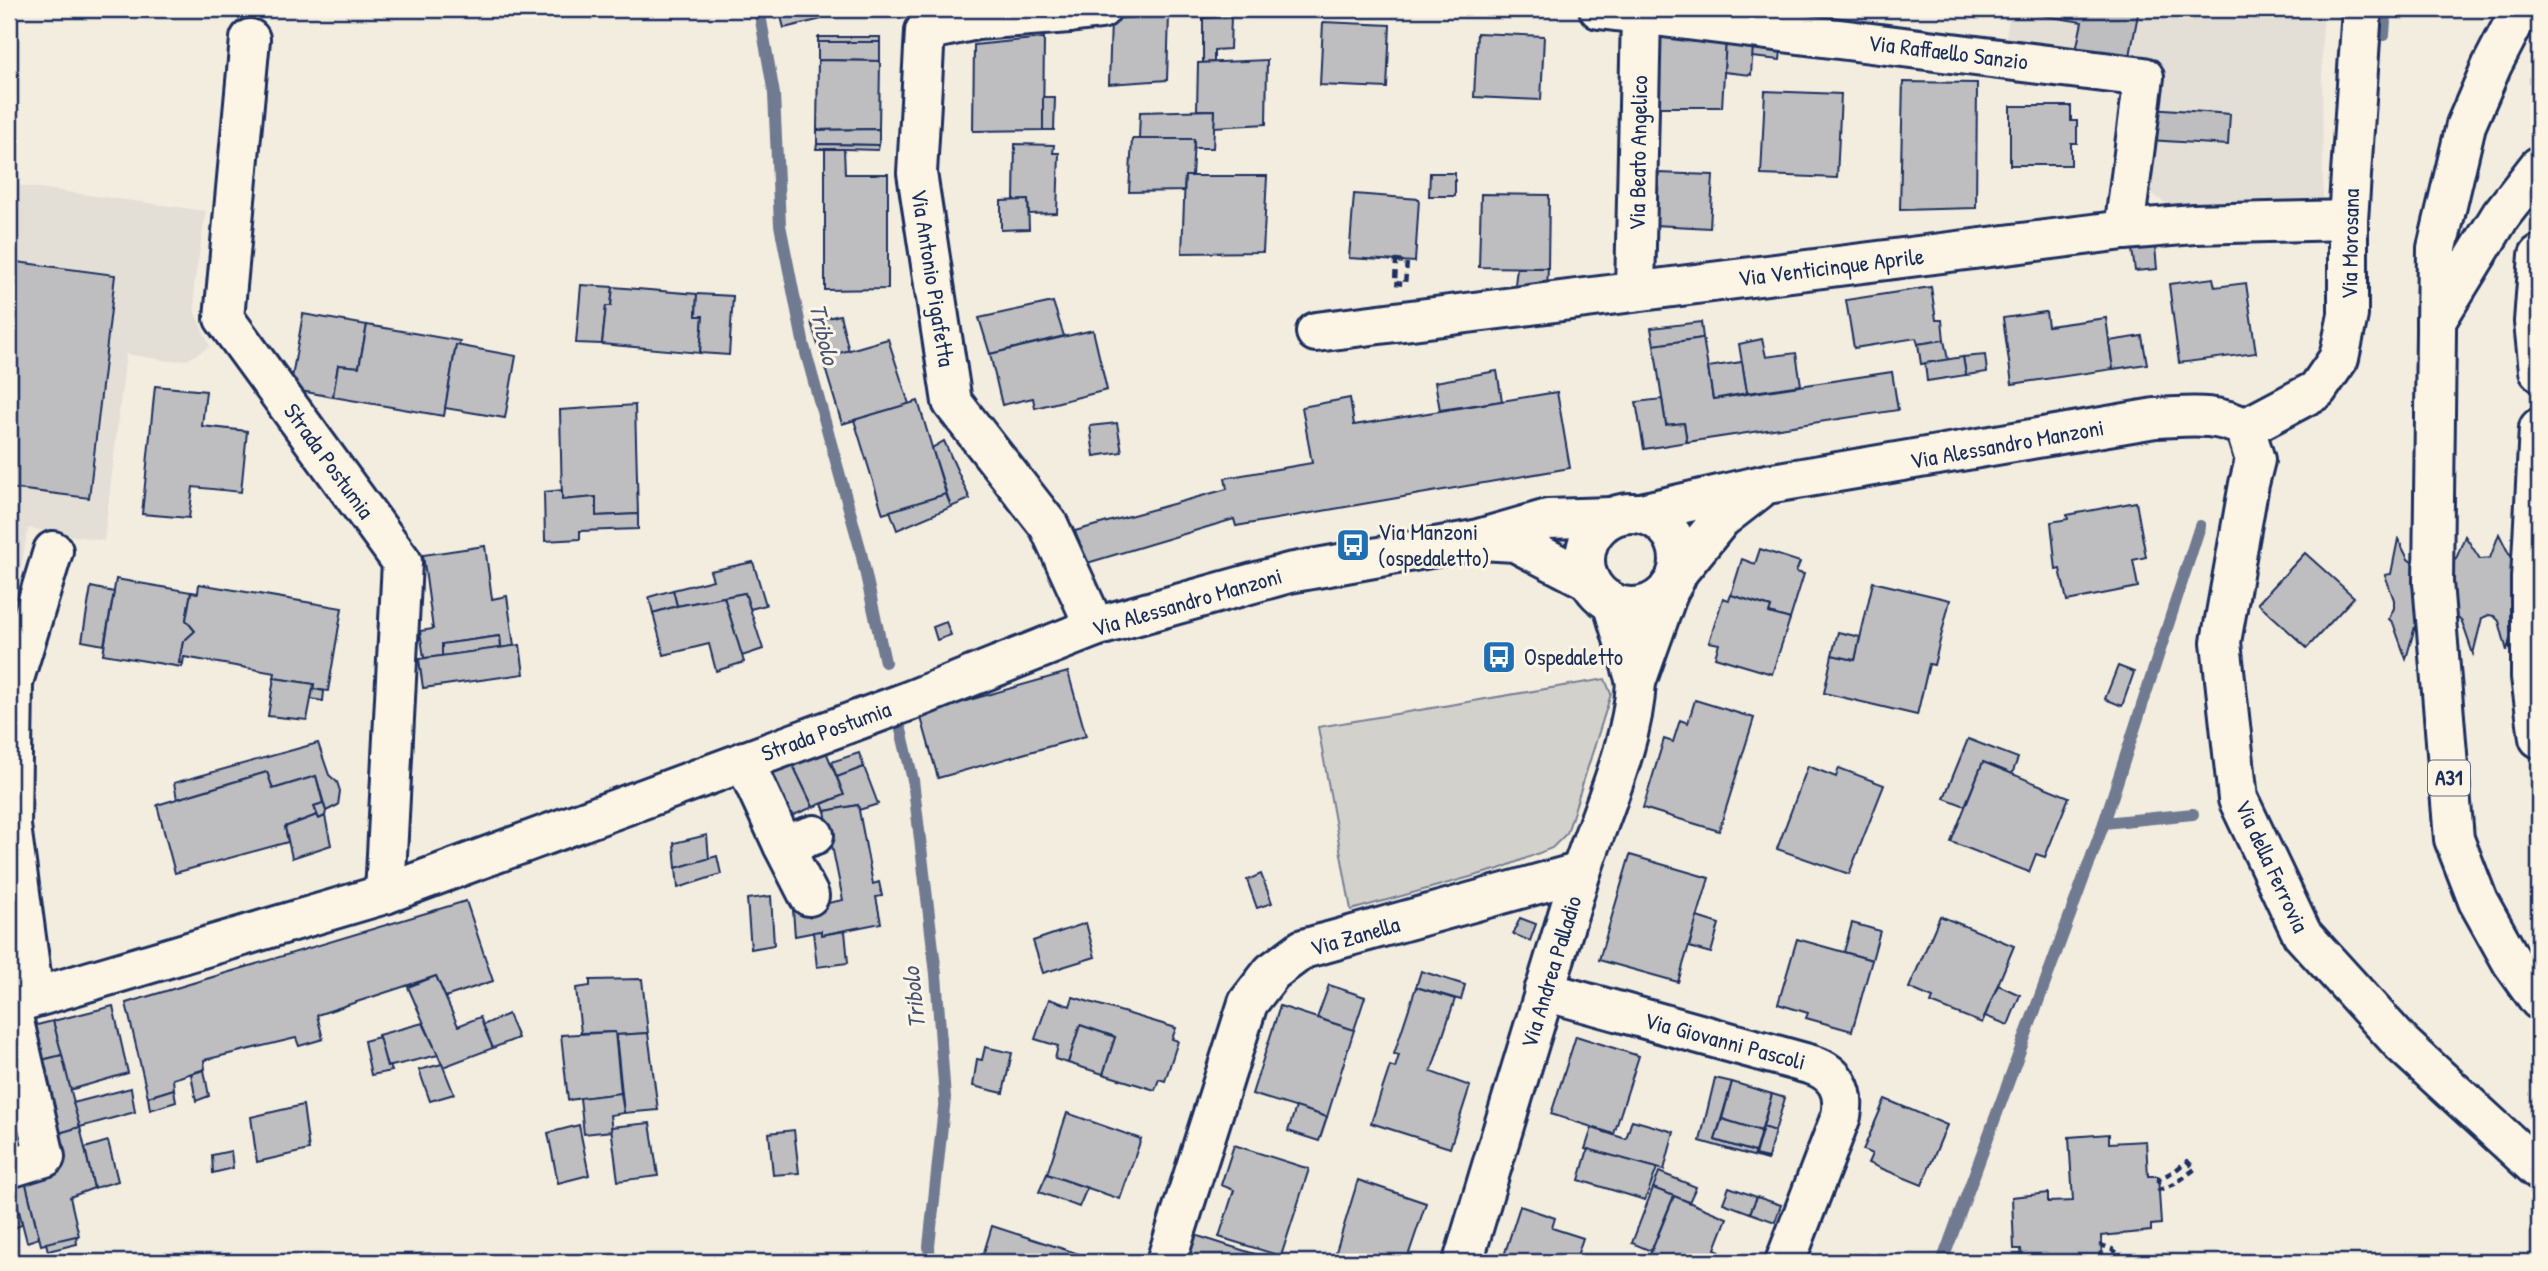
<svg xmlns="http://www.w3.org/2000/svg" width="2548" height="1271" viewBox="0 0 2548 1271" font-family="'Patrick Hand',sans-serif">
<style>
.built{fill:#e3dfd6}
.green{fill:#d3d1cc;stroke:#778095;stroke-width:2}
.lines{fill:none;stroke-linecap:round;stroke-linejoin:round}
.stream{stroke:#707a91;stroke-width:12}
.building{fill:#bebec0;stroke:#1b2f5e;stroke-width:2}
.street-casing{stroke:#1b2f5e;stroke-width:44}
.secondary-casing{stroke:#1b2f5e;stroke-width:44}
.primary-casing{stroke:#1b2f5e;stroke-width:44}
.highway-casing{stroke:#1b2f5e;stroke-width:44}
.path{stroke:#1b2f5e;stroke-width:4.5;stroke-dasharray:7 5;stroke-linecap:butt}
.street{stroke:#fcf5e5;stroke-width:38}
.secondary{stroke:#fcf5e5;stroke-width:38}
.primary{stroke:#fcf5e5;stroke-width:38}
.highway{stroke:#fcf5e5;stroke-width:38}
.labels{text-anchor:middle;stroke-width:6;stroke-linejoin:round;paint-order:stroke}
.shield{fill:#fcf5e5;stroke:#5e6a86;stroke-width:2}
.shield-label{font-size:21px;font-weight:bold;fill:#1b2f5e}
.street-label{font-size:23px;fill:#1b2f5e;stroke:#fcf5e5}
.poi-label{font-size:23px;fill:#1b2f5e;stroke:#fcf5e5;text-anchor:start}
.water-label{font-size:24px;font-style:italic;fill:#465478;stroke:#fcf5e5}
</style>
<rect width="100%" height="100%" fill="#f3ede0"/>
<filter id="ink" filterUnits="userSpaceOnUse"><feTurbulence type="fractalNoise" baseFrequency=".0143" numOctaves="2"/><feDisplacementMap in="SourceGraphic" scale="14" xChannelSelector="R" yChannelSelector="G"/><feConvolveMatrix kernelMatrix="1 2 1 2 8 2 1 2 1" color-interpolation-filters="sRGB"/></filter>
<g filter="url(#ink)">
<g class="built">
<polygon points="2010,9 2324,9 2322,42 2323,204 2176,212 2138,182 2141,92 2076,51 2006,37"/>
<polygon points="9,184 206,211 194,286 195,313 210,346 187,360 169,361 126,354 104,541 28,528 9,637"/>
</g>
<g class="green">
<polygon points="1605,679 1611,694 1567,833 1552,848 1499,869 1351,910 1318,727"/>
<polygon points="430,1253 431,1262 260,1262"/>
</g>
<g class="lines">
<g class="stream">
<polyline points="759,9 774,94 780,225 804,346 860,548 885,662"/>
<polyline points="2384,35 2386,9"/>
<polyline points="901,730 913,780 936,974 945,1098 929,1246 930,1262"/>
<polyline points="2104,823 2193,814"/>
<polyline points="1942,1262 2104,823 2200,526"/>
</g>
</g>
<g class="building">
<polygon points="779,9 819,9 822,19 784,28"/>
<polygon points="2034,9 2139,9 2129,61 2076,51 2082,22 2033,14"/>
<polygon points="1169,15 1167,80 1109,84 1111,19"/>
<polygon points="1231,16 1230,49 1214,50 1214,62 1203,63 1203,18"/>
<polygon points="1323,22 1390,25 1387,88 1320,85"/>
<polygon points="1477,33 1544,36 1541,100 1474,97"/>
<rect x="818" y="37" width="62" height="5"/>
<polygon points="1654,37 1726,41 1722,107 1651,107"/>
<polygon points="1753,37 1782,41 1780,60 1752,57"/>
<polygon points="1044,38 1043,130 973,131 974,45"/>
<polygon points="1726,41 1753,44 1751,75 1724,72"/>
<polygon points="818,42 880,42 880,61 818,60"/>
<polygon points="818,60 880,61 879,129 817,130"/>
<polygon points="1267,60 1266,124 1214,127 1215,110 1197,110 1198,63"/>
<polygon points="1903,82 1977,83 1976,208 1900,210"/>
<polygon points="1765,91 1841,94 1837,178 1761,175"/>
<polygon points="1043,97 1055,97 1054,130 1043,130"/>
<polygon points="2010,106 2071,106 2071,121 2077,121 2077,143 2071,143 2071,165 2010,165"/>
<polygon points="2151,108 2230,114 2228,145 2149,140"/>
<polygon points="1215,110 1213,148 1194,148 1194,139 1139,139 1140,112"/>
<polygon points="879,129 879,145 817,144 817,130"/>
<polygon points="1132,139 1194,139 1192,176 1185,176 1184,191 1129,192"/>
<polygon points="817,144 879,145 878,150 844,149 816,149"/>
<polygon points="1015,144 1054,145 1053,153 1059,153 1057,213 1029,214 1028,200 1014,201"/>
<polygon points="825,149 844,149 845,174 888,174 888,289 825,290"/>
<polygon points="1430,173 1455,173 1455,196 1429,196"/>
<polygon points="1658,173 1713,175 1710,228 1655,225"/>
<polygon points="1185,176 1267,176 1263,252 1182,253"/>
<polygon points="1354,194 1419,199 1415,262 1349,258"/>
<polygon points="1481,194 1549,195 1548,268 1479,267"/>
<polygon points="1028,200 1029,229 1001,230 1001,201"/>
<polygon points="2155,246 2157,269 2135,271 2132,249"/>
<polygon points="9,261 115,275 89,498 9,488"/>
<polygon points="1517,268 1548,268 1547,290 1514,293"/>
<polygon points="2213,278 2215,287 2246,283 2256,353 2179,363 2169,284"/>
<polygon points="581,285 613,287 611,306 606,306 602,344 576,343"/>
<polygon points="613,287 697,294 696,316 703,316 700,353 602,344 606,306 611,306"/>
<polygon points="1931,287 1936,320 1942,320 1944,340 1918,344 1916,338 1854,348 1846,300"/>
<polygon points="697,294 733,296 729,355 700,353 703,316 696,316"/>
<polygon points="1053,302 1064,336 990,354 979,318"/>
<polygon points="2046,312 2048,326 2106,318 2113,369 2012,384 2003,318"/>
<polygon points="303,314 367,325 359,367 338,365 333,397 290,389"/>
<polygon points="840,315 849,351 822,358 811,322"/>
<polygon points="1701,322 1703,338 1654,345 1651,328"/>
<polygon points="367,325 460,341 459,345 456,345 444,416 333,397 338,365 359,367"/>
<polygon points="1093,330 1107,390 1035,408 1033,398 1002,405 990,354"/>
<polygon points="2142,336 2147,364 2113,369 2109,341"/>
<polygon points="1703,338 1713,399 1892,372 1898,410 1687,442 1684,423 1666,425 1654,345"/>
<polygon points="888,339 909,404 842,424 822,358"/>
<polygon points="1762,339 1766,357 1796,353 1801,385 1747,393 1739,344"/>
<polygon points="1944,340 1948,360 1921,364 1918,344"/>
<polygon points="456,345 516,356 505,418 445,408"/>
<polygon points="1985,355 1987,372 1966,375 1963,357"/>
<polygon points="1963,357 1966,375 1927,381 1925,363"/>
<polygon points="1742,362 1747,393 1713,399 1708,367"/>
<polygon points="1497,371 1502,401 1440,410 1435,382"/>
<polygon points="155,386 206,391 202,426 247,431 241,492 193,487 189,518 142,514"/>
<polygon points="1557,392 1570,468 1236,526 1234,519 1084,564 1075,531 1227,489 1225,478 1312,463 1302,407 1350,398 1354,425"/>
<polygon points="1662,399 1666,425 1684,423 1687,442 1644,449 1636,402"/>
<polygon points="918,401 946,494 883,514 854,420"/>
<polygon points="635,405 638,514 596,516 596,497 562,500 560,410"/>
<polygon points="1117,423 1122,452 1094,456 1090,426"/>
<polygon points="944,441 970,499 951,507 932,448"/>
<polygon points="562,490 562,500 596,497 596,516 638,514 638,529 580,531 580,539 545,541 544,492"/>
<polygon points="946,494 951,507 897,530 890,511"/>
<polygon points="2136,502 2146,557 2133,560 2138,587 2067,601 2060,569 2056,570 2051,522 2068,519 2067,515"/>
<polygon points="2499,534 2509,554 2514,558 2514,622 2507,651 2499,621 2494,616 2489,615 2482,618 2473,654 2462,622 2458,618 2453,618 2416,623 2406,659 2393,623 2389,619 2394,608 2394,600 2385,575 2391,574 2398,539 2408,559 2413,563 2451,562 2456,559 2465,536 2480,559 2490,558"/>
<polygon points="485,546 492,599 507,596 514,646 501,648 500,636 442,644 442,656 424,658 420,631 433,629 423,555"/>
<polygon points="1760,549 1800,562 1796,572 1804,574 1790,619 1769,613 1771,607 1731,595 1742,559 1755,564"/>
<polygon points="2305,553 2354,597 2307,648 2258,603"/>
<polygon points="753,562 766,605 750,609 745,593 677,606 673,590 713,580 710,571"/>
<polygon points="116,579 191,592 186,620 195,631 183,642 179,663 183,663 182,667 103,654"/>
<polygon points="1873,582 1950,600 1934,665 1929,664 1917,715 1824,693 1832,655 1855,660"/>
<polygon points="199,584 342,608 328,691 313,689 314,684 274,678 275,673 184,657 183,663 179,663 183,642 195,631 186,620 191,592 198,593"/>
<polygon points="91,587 114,592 104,645 82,641"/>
<polygon points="673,590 677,606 653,613 649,597"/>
<polygon points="745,593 763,649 742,656 724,597"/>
<polygon points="1731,595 1771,607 1769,613 1790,619 1772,674 1715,657 1719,644 1709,642 1723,598 1729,600"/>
<polygon points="724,597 744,662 716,671 709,644 664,655 653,613 677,606"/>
<polygon points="946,622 951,635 937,640 933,627"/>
<polygon points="1838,632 1860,637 1855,660 1832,655"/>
<polygon points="500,636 501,648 442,656 442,644"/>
<polygon points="520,645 524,674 423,688 419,659"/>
<polygon points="2118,666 2134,672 2122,706 2105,699"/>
<polygon points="1068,672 1086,736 938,778 920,714"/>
<polygon points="274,678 314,684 307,720 268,716"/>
<polygon points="313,689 324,691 323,701 311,699"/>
<polygon points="1695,700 1754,718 1719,831 1643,808 1664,739 1673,742 1680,720 1688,723"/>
<polygon points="1968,739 2018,758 2012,774 1983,762 1965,806 1944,798"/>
<polygon points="822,742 844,795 813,807 788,755"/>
<polygon points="318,743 329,775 337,782 340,791 338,805 326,811 316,776 273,789 267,772 177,799 174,783"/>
<polygon points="859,753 864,767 837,777 831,762"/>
<polygon points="788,755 813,807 784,819 762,766"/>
<polygon points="1983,762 2069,797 2045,857 2036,854 2029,872 1951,842"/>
<polygon points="1808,766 1836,777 1839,768 1884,785 1849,874 1777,849"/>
<polygon points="864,767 878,804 859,810 858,805 825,811 822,804 844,795 837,777"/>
<polygon points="267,772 273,789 316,776 323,803 314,806 317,815 285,827 288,842 175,873 157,805"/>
<polygon points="323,803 326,811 325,816 319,819 314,806"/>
<polygon points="858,805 873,884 879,882 882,896 876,897 881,923 821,935 821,931 795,936 793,910 843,900 825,811"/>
<polygon points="317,815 319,819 325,816 331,845 292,858 285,827"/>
<polygon points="707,835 709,859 676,868 674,843"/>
<polygon points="1630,855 1709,878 1678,982 1599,960"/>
<polygon points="717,856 721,874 678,888 676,868"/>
<polygon points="1261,874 1272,903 1257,908 1247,880"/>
<polygon points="771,896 774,945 751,949 747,899"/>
<polygon points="466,901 493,981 445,997 436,976 317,1015 323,1039 299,1046 296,1038 204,1060 205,1069 173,1079 174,1089 148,1097 126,1003"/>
<polygon points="1940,916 2014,946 1982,1023 1931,1003 1933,998 1909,988"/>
<polygon points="1697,917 1719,924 1711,953 1689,947"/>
<polygon points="1520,918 1536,924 1530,941 1513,934"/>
<polygon points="1086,923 1095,957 1043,973 1033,941"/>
<polygon points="1852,923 1880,931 1872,960 1844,952"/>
<polygon points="821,931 821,935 845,931 848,963 817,967 813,932"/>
<polygon points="1797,939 1872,960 1852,1031 1806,1018 1808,1013 1778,1004"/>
<polygon points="1421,971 1465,985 1461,1000 1416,987"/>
<polygon points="436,976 458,1026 480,1017 493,1048 443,1067 408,987"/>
<polygon points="642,979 648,1033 616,1035 615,1032 581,1033 576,988 590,986 590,980"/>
<polygon points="1329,985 1365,997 1354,1030 1317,1018"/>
<polygon points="1998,985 2020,995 2008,1025 1985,1016"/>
<polygon points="1416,987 1455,999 1431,1072 1470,1086 1450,1148 1371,1123 1390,1066 1395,1068 1399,1055 1394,1054"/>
<polygon points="1073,997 1176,1028 1172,1039 1178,1041 1165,1081 1159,1079 1155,1090 1103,1074 1115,1037 1080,1025 1068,1063 1055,1059 1058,1046 1035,1039 1049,999 1070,1006"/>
<polygon points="113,1006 128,1073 70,1090 53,1021"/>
<polygon points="1280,1006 1354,1030 1327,1117 1252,1094"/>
<polygon points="508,1014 518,1038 493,1048 483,1025"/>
<polygon points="53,1021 62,1055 34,1062 25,1028"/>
<polygon points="423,1023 438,1055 387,1067 378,1035"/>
<polygon points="1080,1025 1115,1037 1103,1074 1068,1063"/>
<polygon points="615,1032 621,1093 568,1100 561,1035"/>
<polygon points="648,1033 658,1110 624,1113 616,1035"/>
<polygon points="1576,1036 1639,1056 1614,1134 1551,1114"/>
<polygon points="379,1037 387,1067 390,1066 392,1071 371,1075 364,1041"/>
<polygon points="985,1047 1012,1053 1003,1093 973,1086 977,1059 982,1060"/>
<polygon points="62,1055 80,1127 49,1136 34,1062"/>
<polygon points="442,1064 454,1094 430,1101 419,1070"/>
<polygon points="204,1070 209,1096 196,1101 191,1074"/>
<polygon points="1715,1078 1732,1082 1715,1140 1755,1152 1755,1155 1768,1158 1767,1160 1700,1141"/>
<polygon points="1732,1082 1772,1094 1761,1131 1722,1119"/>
<polygon points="23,1086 35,1154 9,1161 9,1090"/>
<polygon points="131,1088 135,1112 80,1127 73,1103"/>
<polygon points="174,1089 176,1102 150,1110 148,1097"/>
<polygon points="621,1093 624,1113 610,1115 612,1131 584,1134 580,1098"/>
<polygon points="1772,1094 1785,1098 1775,1131 1763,1127"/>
<polygon points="1885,1099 1947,1125 1922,1185 1868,1163 1872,1154 1863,1150"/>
<polygon points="303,1105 309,1150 257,1162 251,1117"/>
<polygon points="1296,1107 1327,1117 1319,1141 1288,1131"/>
<polygon points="1067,1113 1141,1139 1120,1199 1047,1174"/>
<polygon points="1722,1119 1761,1131 1755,1152 1715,1140"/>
<polygon points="1632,1120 1674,1132 1664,1170 1585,1149 1592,1128 1626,1139"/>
<polygon points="650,1123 658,1176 618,1181 611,1127"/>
<polygon points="579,1125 589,1175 558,1183 548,1133"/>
<polygon points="80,1127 94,1188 70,1197 79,1236 41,1245 23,1173 49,1136"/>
<polygon points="1763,1127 1775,1131 1768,1158 1755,1155"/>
<polygon points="794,1130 799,1173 773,1175 769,1133"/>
<polygon points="2109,1134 2109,1143 2146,1141 2148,1176 2158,1176 2161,1224 2151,1225 2151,1231 2101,1236 2102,1262 2022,1262 2021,1249 2014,1249 2012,1197 2048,1193 2048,1202 2073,1201 2069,1137"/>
<polygon points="108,1141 118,1181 94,1188 85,1148"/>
<polygon points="1234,1145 1309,1169 1281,1256 1219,1237 1234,1190 1221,1185"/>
<polygon points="1588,1149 1657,1168 1645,1200 1579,1180"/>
<polygon points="231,1151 233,1168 213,1173 212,1155"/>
<polygon points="1659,1172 1696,1187 1689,1202 1653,1188"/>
<polygon points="1047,1174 1087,1188 1079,1207 1039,1192"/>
<polygon points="24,1176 39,1238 27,1242 11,1180"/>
<polygon points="1358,1180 1426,1203 1406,1262 1357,1262 1335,1255"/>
<polygon points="12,1184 22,1225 9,1230 9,1185"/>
<polygon points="1729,1187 1757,1197 1750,1213 1723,1203"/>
<polygon points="1653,1188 1674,1196 1651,1251 1632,1243"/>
<polygon points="1674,1196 1727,1218 1715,1249 1720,1251 1715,1262 1647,1262"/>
<polygon points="1757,1197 1781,1205 1775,1222 1750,1213"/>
<polygon points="1520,1206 1555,1218 1552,1228 1583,1238 1575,1262 1502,1262"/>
<polygon points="992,1226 1104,1262 981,1262"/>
<polygon points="1185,1232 1277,1261 1277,1262 1175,1262"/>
<polygon points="76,1236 77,1244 48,1251 46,1243"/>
<polygon points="1852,1255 1872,1262 1849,1262"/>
</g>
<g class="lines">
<g class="street-casing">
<g id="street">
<polyline points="1069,9 1069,13 977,20 925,31 917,173 952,402 1049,526 1095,627"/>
<polyline points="1599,9 2144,77 2124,230"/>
<polyline points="1069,13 1101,9"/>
<polyline points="250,39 224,318 402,562 385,894"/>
<polyline points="1635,291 1641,14"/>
<polyline points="1316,332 2124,230 2194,224 2348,220"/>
<polyline points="2245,428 2317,390 2339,358 2348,315 2348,220 2362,9"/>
<polyline points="1612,602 1636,682"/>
<polyline points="9,682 13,682 11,826 34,997"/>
<polyline points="13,682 53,551"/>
<polyline points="744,761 783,845 814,835"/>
<polyline points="783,845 809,896"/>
<path d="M1544,991L1812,1065C1836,1073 1846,1091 1841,1116L1785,1262"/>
<polyline points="9,1168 45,1157 10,1004"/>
<polyline points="1166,1262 1248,1003 1272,972 1303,949 1581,872"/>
<path d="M1463,1262C1502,1133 1540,1004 1580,875C1600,814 1633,746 1636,682L1670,587"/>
</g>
</g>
<g class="secondary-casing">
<g id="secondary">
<path d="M1641,513L1767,484L2155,418C2188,417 2216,412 2245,428L2255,460L2249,484L2221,642L2238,799L2302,934L2402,1044L2539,1170"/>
<circle cx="1632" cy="560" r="47"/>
<polyline points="1481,540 1515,542 1590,581"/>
<polyline points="1677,573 1721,519 1757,491"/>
<polyline points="9,1005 385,894 909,701 1095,627 1289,573 1475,540 1548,519 1611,517"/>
</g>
</g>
<g class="primary-casing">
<g id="primary">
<polyline points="2539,255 2534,322 2539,371"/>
<polyline points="2436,321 2501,215 2539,166"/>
<polyline points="2531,579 2539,428"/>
<polyline points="2433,582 2437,248 2466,125 2492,65 2521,9"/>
</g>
</g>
<g class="highway-casing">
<g id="highway">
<polyline points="2531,579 2531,677 2539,738"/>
<polyline points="2433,582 2454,839 2478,901 2512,962 2539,1000"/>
</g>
</g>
<g class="path">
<polygon points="1396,261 1407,262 1405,284 1395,283"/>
<polygon points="2187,1161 2195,1169 2175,1184 2159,1190 2159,1179 2176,1170"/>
<polyline points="2112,1262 2101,1259 2101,1245 2112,1249 2129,1262"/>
</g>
<use href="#street" class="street"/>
<use href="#secondary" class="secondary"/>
<use href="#primary" class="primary"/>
<use href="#highway" class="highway"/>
</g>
</g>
<defs>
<g id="bus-square" transform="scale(1.75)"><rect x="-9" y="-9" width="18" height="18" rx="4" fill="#1f6fb2" stroke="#fcf5e5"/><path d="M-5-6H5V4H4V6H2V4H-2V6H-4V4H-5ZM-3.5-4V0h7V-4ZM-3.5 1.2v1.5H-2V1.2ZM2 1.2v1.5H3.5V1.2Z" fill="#fff"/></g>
</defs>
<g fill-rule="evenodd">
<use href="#bus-square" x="1353" y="545"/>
<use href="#bus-square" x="1499" y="657"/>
</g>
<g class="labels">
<rect class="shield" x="2428" y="760.5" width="42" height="35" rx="5"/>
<g class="shield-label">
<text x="2449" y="785">A31</text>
</g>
<g class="street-label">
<text transform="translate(1948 52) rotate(7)" y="8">Via Raffaello Sanzio</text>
<text transform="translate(1638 153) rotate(-89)" y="8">Via Beato Angelico</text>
<text transform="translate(2350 244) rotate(-89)" y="8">Via Morosana</text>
<text transform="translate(1831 267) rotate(-7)" y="8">Via Venticinque Aprile</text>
<text transform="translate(933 278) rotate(81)" y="8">Via Antonio Pigafetta</text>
<text transform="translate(2007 444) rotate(-10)" y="8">Via Alessandro Manzoni</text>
<text transform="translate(329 461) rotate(54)" y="8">Strada Postumia</text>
<text transform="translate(1187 602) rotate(-16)" y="8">Via Alessandro Manzoni</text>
<text transform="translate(826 731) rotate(-20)" y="8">Strada Postumia</text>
<text transform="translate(2272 866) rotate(65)" y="8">Via della Ferrovia</text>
<text transform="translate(1355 936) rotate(-16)" y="8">Via Zanella</text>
<text transform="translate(1551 972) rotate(-73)" y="8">Via Andrea Palladio</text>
<text transform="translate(1725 1041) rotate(15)" y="8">Via Giovanni Pascoli</text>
</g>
<g class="poi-label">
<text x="1378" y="540">Via Manzoni<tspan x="1378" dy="26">(ospedaletto)</tspan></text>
<text x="1524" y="665">Ospedaletto</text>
</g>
<g class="water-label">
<text transform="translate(824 334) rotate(77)" y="8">Tribolo</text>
<text transform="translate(914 998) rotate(-96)" y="8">Tribolo</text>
</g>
</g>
<rect width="2548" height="1271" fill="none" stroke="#fcf5e5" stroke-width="35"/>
<rect x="18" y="18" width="2513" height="1236" fill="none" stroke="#1b2f5e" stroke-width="2.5" filter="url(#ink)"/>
</svg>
